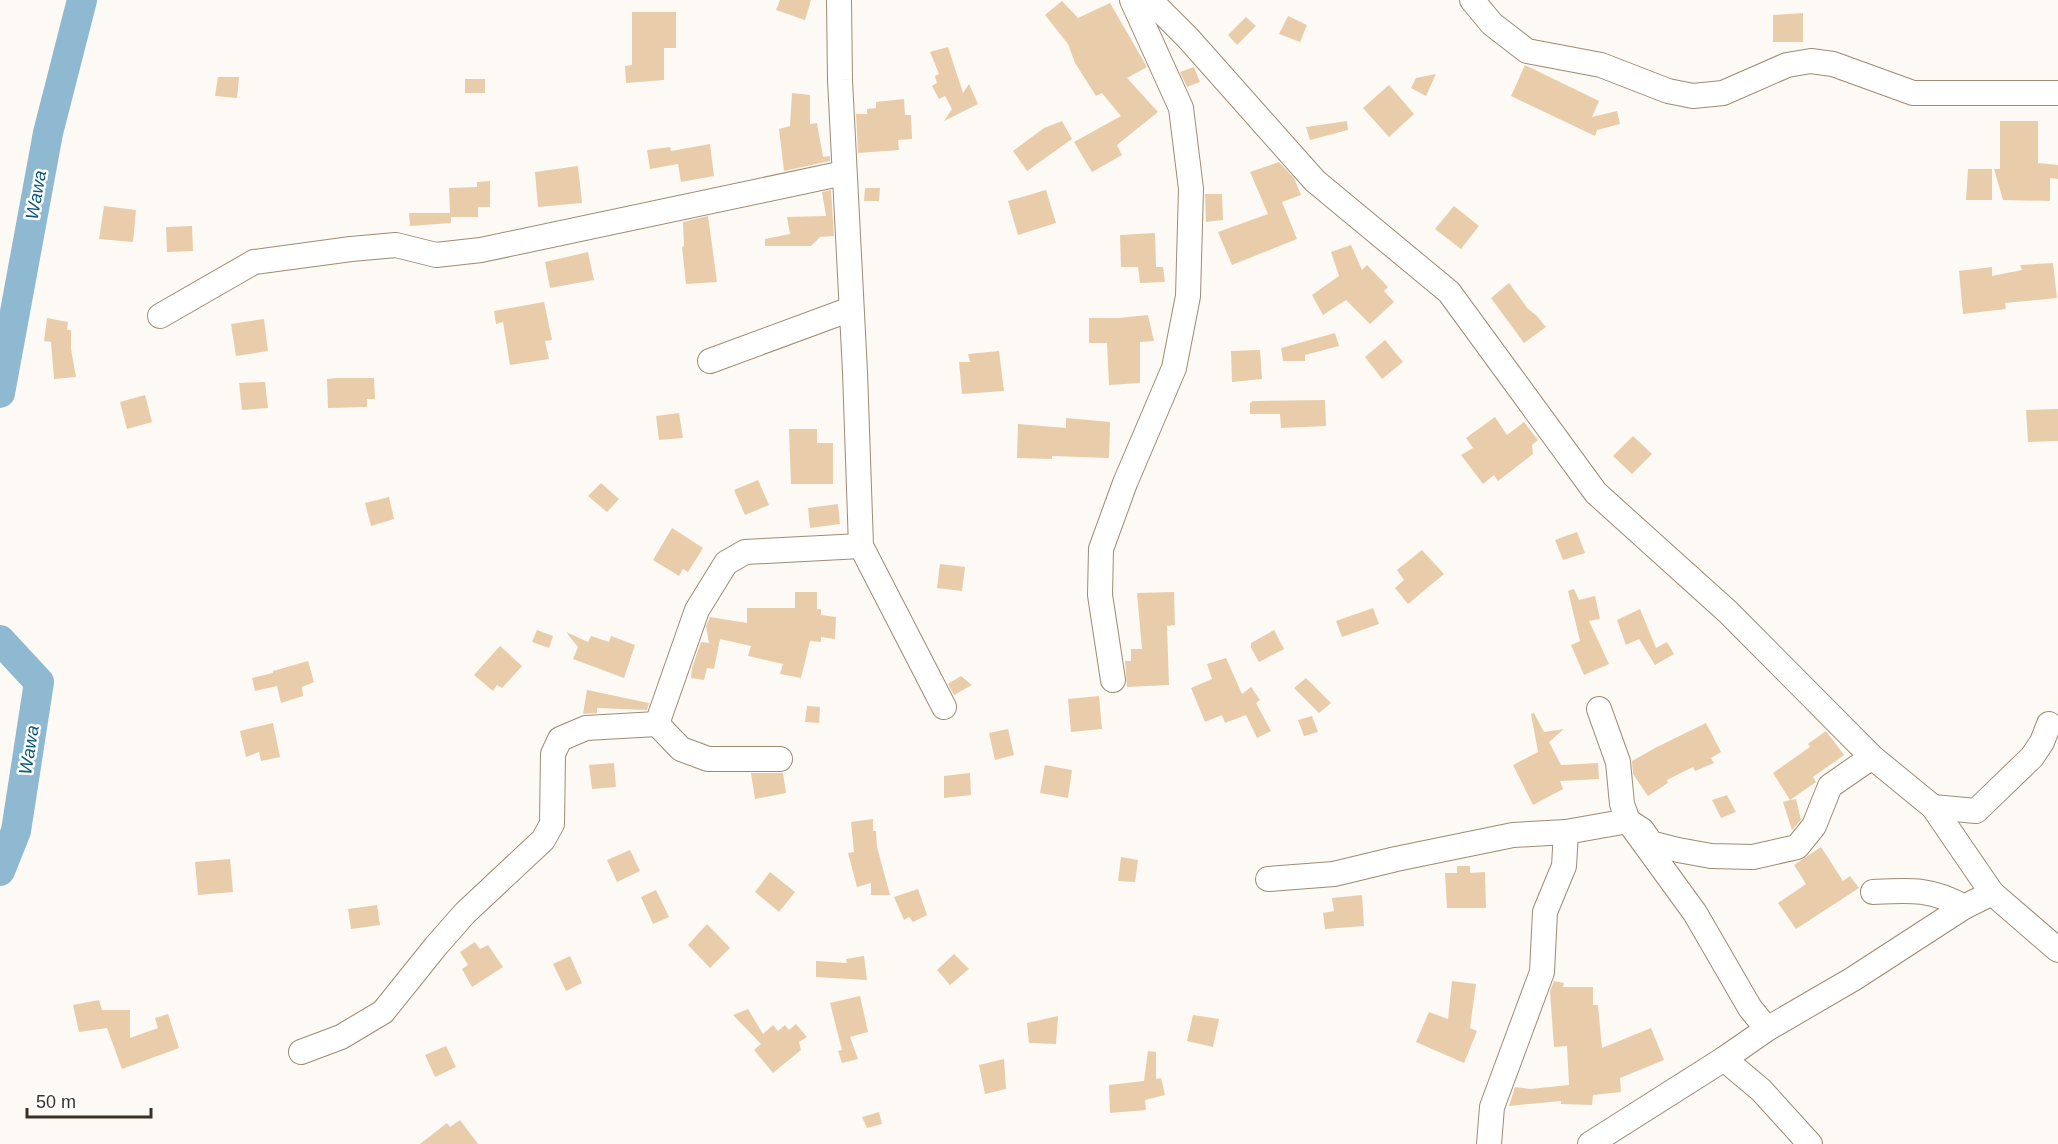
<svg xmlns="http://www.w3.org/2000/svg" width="2058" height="1144" viewBox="0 0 2058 1144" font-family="Arial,sans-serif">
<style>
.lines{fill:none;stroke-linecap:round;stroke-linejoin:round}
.river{stroke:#8fb9d1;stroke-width:30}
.building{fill:#e9cdaa}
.minor-casing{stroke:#9e8b74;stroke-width:26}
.minor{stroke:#fff;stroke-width:24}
.labels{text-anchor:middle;stroke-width:5;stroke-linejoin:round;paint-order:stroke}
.water-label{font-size:18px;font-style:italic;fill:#0b597a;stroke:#fff}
</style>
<rect width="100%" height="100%" fill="#fdf9f4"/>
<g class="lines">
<g class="river">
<polyline points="0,393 48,133 82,0"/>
<polyline points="0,640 39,682 16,831 0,871"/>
</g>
</g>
<g class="building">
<polygon points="780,0 811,0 805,20 776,10"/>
<polygon points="1062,1 1078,18 1110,3 1147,67 1127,78 1158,112 1117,145 1122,155 1092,172 1074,142 1121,116 1102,93 1096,96 1075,63 1068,44 1045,15"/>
<polygon points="632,12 676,12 676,48 664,48 664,80 626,83 625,66 632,65"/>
<polygon points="1803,13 1803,42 1773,42 1773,15"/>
<polygon points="1288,16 1307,25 1300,42 1279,34"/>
<polygon points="1246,17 1256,26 1237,45 1228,35"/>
<polygon points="948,47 963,93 969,84 978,104 944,121 952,109 945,96 939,99 932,86 937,83 935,76 939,74 930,52"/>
<polygon points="1525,65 1599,101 1592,117 1617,111 1620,124 1597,130 1595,136 1511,96"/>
<polygon points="1194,67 1200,82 1187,87 1180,72"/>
<polygon points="1436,74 1426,96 1411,88 1416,78"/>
<polygon points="218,77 239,77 237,98 215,96"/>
<rect x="465" y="79" width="20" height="14"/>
<polygon points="1389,85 1414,114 1389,137 1363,108"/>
<polygon points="792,93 810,95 810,124 817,123 823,157 830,156 830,161 784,171 779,129 790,126"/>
<polygon points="904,99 905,115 911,115 912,139 898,140 899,150 858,153 856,114 867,114 867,109 876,108 876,102"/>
<polygon points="1062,121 1072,139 1027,171 1013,151 1044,128"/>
<polygon points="1347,121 1348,130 1310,140 1306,127"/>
<polygon points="2000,121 2038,121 2038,163 2058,165 2058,179 2050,178 2050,201 2003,200 1994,169 2000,169"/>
<polygon points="710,144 714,176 681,182 678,164 650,169 647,150 670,147 671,151"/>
<polygon points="1279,162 1294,178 1301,195 1282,202 1297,239 1232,265 1218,232 1268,214 1250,172"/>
<polygon points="578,166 582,203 538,207 535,172"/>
<polygon points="1968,169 1992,169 1992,200 1966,200"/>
<polygon points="490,181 490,207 478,207 478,217 451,217 451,223 410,226 409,213 450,213 449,188 477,187 477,182"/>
<polygon points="865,188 880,188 879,201 864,201"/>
<polygon points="831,190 834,236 820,237 811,246 765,246 765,239 790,234 787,217 826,216 822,192"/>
<polygon points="1046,190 1056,223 1018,235 1008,201"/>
<polygon points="1205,194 1222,194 1223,220 1206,222"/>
<polygon points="104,206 136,210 133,242 99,239"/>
<polygon points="1454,206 1479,226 1461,249 1435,229"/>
<polygon points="708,216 717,282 686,284 682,247 684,246 683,222"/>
<polygon points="192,226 193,251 167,252 166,227"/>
<polygon points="1155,233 1156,267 1163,267 1165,282 1140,283 1138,267 1121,267 1120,235"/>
<polygon points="1351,245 1362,270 1367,265 1388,287 1384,291 1394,302 1370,324 1346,300 1323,315 1312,295 1339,276 1331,252"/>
<polygon points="588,252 594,280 550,288 545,262"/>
<polygon points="2053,263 2057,298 2005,303 2006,309 1963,314 1959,271 1992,267 1992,276 2022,270 2020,265"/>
<polygon points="1509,283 1528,309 1536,315 1546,327 1524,343 1491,298"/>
<polygon points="544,302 552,340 545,341 549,359 510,365 503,322 496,324 494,311"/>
<polygon points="1148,315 1154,341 1140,342 1140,383 1109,385 1107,343 1089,343 1089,318 1118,318"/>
<polygon points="47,318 68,322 67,330 71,330 71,349 76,377 54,379 51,342 44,341"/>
<polygon points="264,319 268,351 236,356 231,324"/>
<polygon points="1335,333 1339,346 1305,355 1305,361 1283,361 1281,348"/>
<polygon points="1385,340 1403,362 1382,379 1365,357"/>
<polygon points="1260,350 1262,379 1232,382 1231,351"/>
<polygon points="999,351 1004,391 962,394 959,362 970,362 968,354"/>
<polygon points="337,378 374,378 375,399 367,399 367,407 328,408 327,379"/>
<polygon points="265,382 268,408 242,410 239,383"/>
<polygon points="145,395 152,422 127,429 120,402"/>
<polygon points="1325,400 1326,426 1281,428 1280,414 1250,414 1250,403 1253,401"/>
<polygon points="2058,409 2058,441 2028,442 2026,410"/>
<polygon points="679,413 683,438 659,440 656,416"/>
<polygon points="1495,417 1507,435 1524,422 1538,440 1532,445 1533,454 1498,481 1494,475 1483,484 1461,455 1473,448 1466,438"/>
<polygon points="1066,418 1110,422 1109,458 1052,456 1052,459 1017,458 1018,424 1066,428"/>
<polygon points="789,429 817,429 817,443 833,443 833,484 791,484"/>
<polygon points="1633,436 1652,454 1632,474 1613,456"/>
<polygon points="758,480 769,505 745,515 734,490"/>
<polygon points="601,483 619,499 607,512 588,496"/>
<polygon points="389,497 394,519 371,526 365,503"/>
<polygon points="838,504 840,524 810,528 808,508"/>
<polygon points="672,528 703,548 688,572 683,569 679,576 653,560"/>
<polygon points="1577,532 1585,553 1563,560 1555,540"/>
<polygon points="1422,550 1444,574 1408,604 1395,588 1404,580 1397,570"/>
<polygon points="940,564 965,567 962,591 937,588"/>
<polygon points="1574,589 1579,600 1595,596 1600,619 1589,621 1609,664 1584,675 1571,645 1580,641 1568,591"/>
<polygon points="795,592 817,592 817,609 821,609 821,615 836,617 835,639 821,637 821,642 810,641 801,678 780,674 783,664 748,656 751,646 720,639 714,669 707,668 704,680 691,678 692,668 701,642 709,643 706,626 710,617 747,623 747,608 795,608"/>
<polygon points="1174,592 1175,625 1167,626 1169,685 1127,687 1125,661 1131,661 1131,649 1142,649 1137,593"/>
<polygon points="1373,608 1379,624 1342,637 1336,621"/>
<polygon points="1640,609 1656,648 1667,642 1674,654 1655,665 1639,639 1626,645 1617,620"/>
<polygon points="537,630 553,636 549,648 532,642"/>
<polygon points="1274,630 1284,649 1259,662 1251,648 1251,643"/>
<polygon points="566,632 588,642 591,636 609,642 611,636 635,645 624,678 573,659 578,647"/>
<polygon points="500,646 522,666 502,688 497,685 493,691 474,675"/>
<polygon points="1226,658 1242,694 1251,687 1260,700 1256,703 1271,731 1257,738 1246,715 1225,723 1222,715 1205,722 1191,688 1212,679 1207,664"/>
<polygon points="308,661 314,682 302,687 303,696 281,703 277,686 255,691 252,678 273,673 273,671"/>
<polygon points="961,676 972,685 954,695 948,684"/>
<polygon points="1306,678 1331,703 1319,713 1294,688"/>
<polygon points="587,690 649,703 647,710 597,708 597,713 583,714"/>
<polygon points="1099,696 1102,729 1071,732 1068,699"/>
<polygon points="807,706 820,707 819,723 805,722"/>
<polygon points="1534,713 1544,732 1564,729 1549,742 1561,765 1598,763 1599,779 1560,781 1563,789 1533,805 1513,765 1538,752 1531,714"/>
<polygon points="1312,716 1318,732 1304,736 1298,720"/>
<polygon points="273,723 280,757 261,761 259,752 246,757 240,731"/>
<polygon points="1706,723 1721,752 1711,758 1714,763 1695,771 1693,767 1667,780 1668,783 1648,796 1633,774 1632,761 1657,747"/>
<polygon points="1008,729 1014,755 995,760 989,733"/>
<polygon points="1826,731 1844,755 1813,777 1816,782 1790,800 1796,799 1801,820 1792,830 1783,802 1790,800 1773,773 1810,747 1808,744"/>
<polygon points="614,763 616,787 592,789 589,765"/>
<polygon points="1045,765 1072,770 1068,798 1040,793"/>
<polygon points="751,773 783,773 786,793 755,799"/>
<polygon points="970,773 971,795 944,798 944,776"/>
<polygon points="1727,795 1736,812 1721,818 1712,800"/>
<polygon points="873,819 873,831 876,831 877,847 890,895 871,895 871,883 857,887 848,853 854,852 851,822"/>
<polygon points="1821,847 1843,881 1850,876 1859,888 1796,929 1778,903 1806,884 1794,865"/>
<polygon points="630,850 640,871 617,882 607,860"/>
<polygon points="1121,857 1138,860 1135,882 1118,881"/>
<polygon points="230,859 233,892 198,895 195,862"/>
<polygon points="1457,866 1470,866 1470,873 1485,872 1486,908 1447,908 1445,873 1457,873"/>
<polygon points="770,872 795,892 779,912 755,892"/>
<polygon points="918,889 927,915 913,922 909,917 904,920 894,897"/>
<polygon points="656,890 669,917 653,924 641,897"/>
<polygon points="1362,895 1364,926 1325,929 1323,913 1334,911 1332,898"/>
<polygon points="377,905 380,925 351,929 348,909"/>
<polygon points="707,924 730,948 710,968 688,945"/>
<polygon points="475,942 480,949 488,945 503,967 472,987 462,969 468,965 460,952"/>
<polygon points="954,954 969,969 950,985 937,970"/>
<polygon points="570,956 582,983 566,991 553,964"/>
<polygon points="864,956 867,980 816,977 816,961 847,963 846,959"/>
<polygon points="1452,981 1476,984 1470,1028 1477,1031 1464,1063 1416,1042 1429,1012 1448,1019"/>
<polygon points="1554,981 1564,983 1563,987 1593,987 1593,1005 1598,1005 1602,1048 1651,1028 1664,1060 1620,1078 1621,1092 1593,1095 1592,1105 1561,1104 1561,1101 1509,1106 1515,1087 1530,1089 1569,1085 1567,1046 1554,1047 1550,991"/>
<polygon points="860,996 868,1032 850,1037 858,1059 842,1063 838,1051 842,1050 830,1003"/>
<polygon points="99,1000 102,1010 130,1010 130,1038 158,1028 155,1018 168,1014 179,1048 122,1069 107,1028 79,1032 73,1005"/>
<polygon points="748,1009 763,1034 773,1025 778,1031 785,1025 789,1030 796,1024 807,1037 799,1042 801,1050 773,1073 754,1050 761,1044 733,1015"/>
<polygon points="1193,1015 1219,1019 1213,1047 1187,1041"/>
<polygon points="1058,1016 1056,1044 1029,1043 1027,1023"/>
<polygon points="446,1046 456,1067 435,1077 425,1055"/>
<polygon points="1148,1051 1156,1052 1156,1079 1161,1078 1165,1095 1145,1100 1146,1110 1110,1113 1109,1085 1144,1081"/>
<polygon points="1004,1059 1006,1089 985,1094 979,1065"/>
<polygon points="879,1112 882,1124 867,1128 862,1117"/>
<polygon points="460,1120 478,1144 420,1144 447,1123 450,1127"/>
</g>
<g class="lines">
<g class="minor-casing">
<g id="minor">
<polyline points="839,0 840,80 855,372 861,546 944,707"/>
<polyline points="1150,0 1188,38 1315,181 1449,292 1596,493 1728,612 1872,757 1933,807 1992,893 2058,950"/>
<polyline points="1472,0 1492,24 1527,51 1601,65 1668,91 1693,96 1723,93 1787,65 1811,61 1833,64 1913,93 2058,93"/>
<polyline points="160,316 254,262 351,249 396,245 436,255 481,250 844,173"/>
<polyline points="710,361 851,309"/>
<polyline points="1113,680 1100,595 1101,549 1125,483 1174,368 1188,296 1191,189 1181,108 1132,0"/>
<polyline points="1599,709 1618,762 1622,804 1628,821 1695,913 1750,1008 1767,1029"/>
<polyline points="780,759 708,759 681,749 657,724 697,610 726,563 745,552 861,546"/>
<polyline points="1933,807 1976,811 2032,757 2042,742 2049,724"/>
<polyline points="1268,879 1334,874 1396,859 1513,835 1566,832 1628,821 1642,830 1651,843 1678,850 1711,856 1753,857 1797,847 1814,826 1830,786 1872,757"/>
<path d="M1873,892C1909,890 1932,888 1964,907"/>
<polyline points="301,1052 341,1037 383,1012 436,946 465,913 543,840 552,824 553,754 560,739 586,728 657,724"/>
<polyline points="1724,1059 1761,1090 1810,1144"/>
<polyline points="1489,1144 1492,1107 1542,972 1545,912 1564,866 1566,832"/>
<polyline points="1590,1144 1724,1059 1767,1029 1853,979 1964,907 1992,893"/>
</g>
</g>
<use href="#minor" class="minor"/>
</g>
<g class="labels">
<g class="water-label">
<text transform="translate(36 195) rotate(-80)" y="6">Wawa</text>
<text transform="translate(29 750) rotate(-81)" y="6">Wawa</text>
</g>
</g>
<path d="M27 1108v9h124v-9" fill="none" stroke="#3a3228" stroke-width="3"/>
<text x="36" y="1108" font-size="18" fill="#3a3228" stroke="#ffffff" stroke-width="4.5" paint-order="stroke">50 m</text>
</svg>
